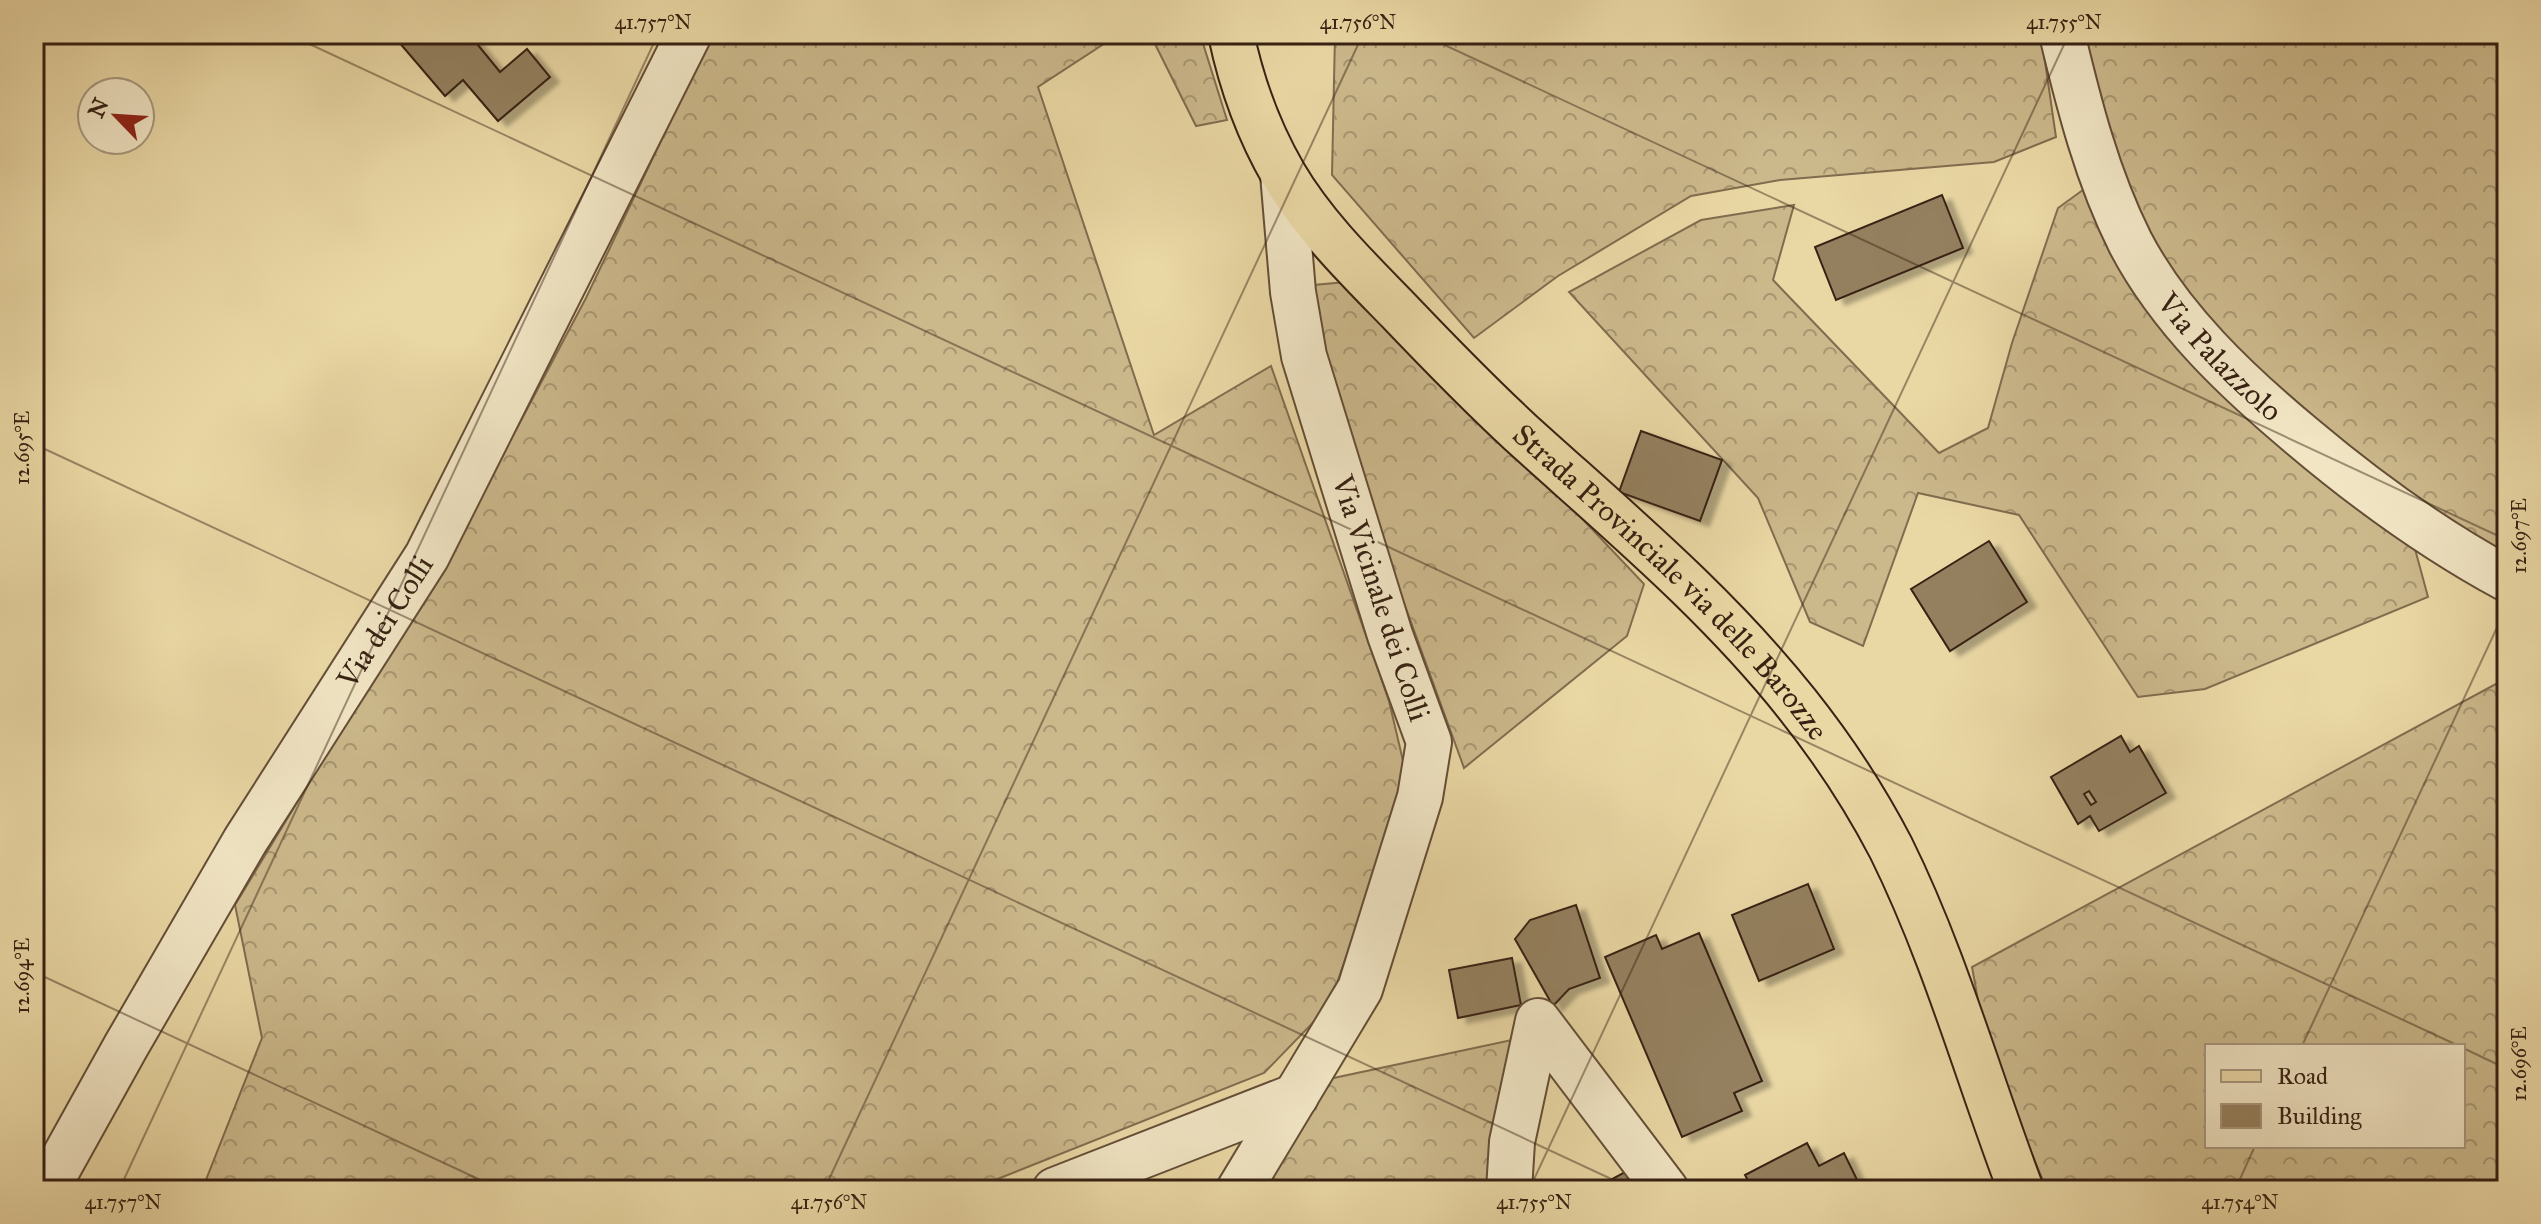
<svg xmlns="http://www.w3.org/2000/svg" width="2541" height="1224" viewBox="0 0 2541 1224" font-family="'IM FELL Great Primer',serif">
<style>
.forest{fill:url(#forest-crowns);stroke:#816c4f;stroke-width:2;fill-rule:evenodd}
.building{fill:#94805e;stroke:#372113;stroke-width:2;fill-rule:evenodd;filter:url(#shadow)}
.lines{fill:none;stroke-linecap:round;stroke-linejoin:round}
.minor-casing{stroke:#644e37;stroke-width:48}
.major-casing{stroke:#372113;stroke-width:48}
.minor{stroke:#f1e5c4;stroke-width:44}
.major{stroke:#e9d7a4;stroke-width:44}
.ticks{fill:none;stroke:#372113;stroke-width:2;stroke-opacity:0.45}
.labels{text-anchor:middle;stroke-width:6;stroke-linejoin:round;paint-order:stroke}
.street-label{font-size:30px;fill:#372113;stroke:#f1e5c4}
.neatline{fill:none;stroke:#372113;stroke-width:3}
.ticks-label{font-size:20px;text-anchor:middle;fill:#372113}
</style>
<defs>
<pattern id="forest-crowns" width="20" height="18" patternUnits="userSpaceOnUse" patternTransform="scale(2)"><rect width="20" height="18" fill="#cbb88b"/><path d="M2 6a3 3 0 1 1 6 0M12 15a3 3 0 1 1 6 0" fill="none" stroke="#a69570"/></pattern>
<filter id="shadow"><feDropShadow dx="9" dy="5" stdDeviation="2" flood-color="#0004"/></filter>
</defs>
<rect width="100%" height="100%" fill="#e9d7a4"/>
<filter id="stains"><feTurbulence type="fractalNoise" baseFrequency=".0025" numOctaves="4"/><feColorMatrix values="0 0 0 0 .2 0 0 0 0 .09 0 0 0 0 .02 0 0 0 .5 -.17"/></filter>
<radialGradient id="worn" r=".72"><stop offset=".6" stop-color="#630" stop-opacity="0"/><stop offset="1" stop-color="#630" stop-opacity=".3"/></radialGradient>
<g class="forest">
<polygon points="712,34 1119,34 1038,87 1154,435 1271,366 1389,701 1404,765 1387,839 1329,1006 1264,1073 970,1190 202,1190 262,1038 235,905 473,511 586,298"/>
<polygon points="1150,34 1200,34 1227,120 1196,126"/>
<polygon points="1335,34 2041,34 2056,137 1994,162 1780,180 1691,196 1558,276 1474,338 1332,175"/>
<polygon points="2079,34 2507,34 2507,545 2493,555 2370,470 2238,361 2150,259"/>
<polygon points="2087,187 2415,549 2428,597 2205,689 2138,697 2019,515 1918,493 1863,646 1810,622 1758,498 1569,292 1701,220 1794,205 1773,280 1939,453 1988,428 2012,343 2058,208"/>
<polygon points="1357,281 1644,584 1627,636 1464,768 1360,482 1327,371 1314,285"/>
<path d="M2507,678V1190H2047L1987,1050L1972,967ZM2207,1046H2463V1146H2207Z"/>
<polygon points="1535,1035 1509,1190 1249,1190 1315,1082"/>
</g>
<g class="building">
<polygon points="392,34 469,34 500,72 527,49 550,77 498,121 463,80 445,96"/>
<polygon points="1942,195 1963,248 1836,300 1815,247"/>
<polygon points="1641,431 1722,460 1700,521 1619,492"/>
<polygon points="1989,541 2027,602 1950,651 1911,589"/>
<path d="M2121,736L2130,752L2139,746L2166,793L2099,831L2090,816L2078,824L2051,777ZM2089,791L2096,802L2091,805L2084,794Z"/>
<polygon points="1808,884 1834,949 1759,981 1732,915"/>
<polygon points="1576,905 1600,978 1569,989 1553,1006 1515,939 1530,920"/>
<polygon points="1699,933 1762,1081 1734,1093 1742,1111 1682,1137 1605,957 1656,935 1662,949"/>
<polygon points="1512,958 1521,1005 1458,1018 1449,970"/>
<polygon points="1807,1143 1819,1166 1844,1153 1862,1190 1753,1190 1745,1175"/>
<polygon points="1625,1172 1634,1190 1592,1190"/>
</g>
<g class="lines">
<g class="minor-casing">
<g id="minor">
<path id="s1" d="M2062,34C2079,105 2097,176 2130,242C2170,319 2237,382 2303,437C2367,491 2433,539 2507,579"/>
<path id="s2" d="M46,1190L126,1046L245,841L427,556L689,34"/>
<polyline points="1055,1190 1296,1096"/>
<polyline points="1239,1190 1360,989 1420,797 1429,742 1390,635 1304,356 1293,292 1283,174"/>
<polyline points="1509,1190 1512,1142 1538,1021 1666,1190"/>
</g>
</g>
<g class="major-casing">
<g id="major">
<path id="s3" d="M1231,34C1241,82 1259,132 1284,175C1314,226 1358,269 1399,311C1439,353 1479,394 1521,433C1617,520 1716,602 1797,704C1832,748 1865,798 1891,848C1945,957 1978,1077 2021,1190"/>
</g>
</g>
<use href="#minor" class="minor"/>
<use href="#major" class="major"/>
</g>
<path class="ticks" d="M288,34L2459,1046M1421,34L2507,540M34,444L1635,1190M34,972L502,1190M2302,1046L2507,606M2463,1048L2507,1069M119,1190L658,34M824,1190L1363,34M1529,1190L2069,34M2235,1190L2255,1146"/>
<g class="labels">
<g class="street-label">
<text dy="10" stroke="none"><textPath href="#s1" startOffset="366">Via Palazzolo</textPath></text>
<text dy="10" stroke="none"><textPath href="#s3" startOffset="714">Strada Provinciale via delle Barozze</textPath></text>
<text transform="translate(1381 598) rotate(72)" y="10">Via Vicinale dei Colli</text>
<text dy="10" stroke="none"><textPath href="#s2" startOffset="662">Via dei Colli</textPath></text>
</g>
</g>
<rect width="2541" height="1224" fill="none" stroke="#e9d7a4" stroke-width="88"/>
<rect x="2205" y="1044" width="260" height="104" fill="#f1e5c4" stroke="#a7977d" stroke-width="2"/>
<rect x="2221" y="1070" width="40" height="12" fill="#e9d7a4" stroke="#a7977d" stroke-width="2"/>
<text x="2277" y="1084" font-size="24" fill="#372113">Road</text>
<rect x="2221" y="1104" width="40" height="24" fill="#94805e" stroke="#a7977d" stroke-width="2"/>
<text x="2277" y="1124" font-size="24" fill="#372113">Building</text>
<g transform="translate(116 116) rotate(295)"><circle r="38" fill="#f1e5c4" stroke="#a7977d" stroke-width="2"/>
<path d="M0-6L14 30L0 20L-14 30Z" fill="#8f2418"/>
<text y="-12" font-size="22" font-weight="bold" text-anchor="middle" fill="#372113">N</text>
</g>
<rect x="44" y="44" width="2453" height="1136" class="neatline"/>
<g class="ticks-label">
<text x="653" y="29">41.757°N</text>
<text x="1358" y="29">41.756°N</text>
<text x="2064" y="29">41.755°N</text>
<text transform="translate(22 448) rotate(-90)" y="7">12.695°E</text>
<text transform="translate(2519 536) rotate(-90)" y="7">12.697°E</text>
<text transform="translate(22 976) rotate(-90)" y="7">12.694°E</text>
<text transform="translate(2519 1064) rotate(-90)" y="7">12.696°E</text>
<text x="123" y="1209">41.757°N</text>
<text x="829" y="1209">41.756°N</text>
<text x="1534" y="1209">41.755°N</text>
<text x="2240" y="1209">41.754°N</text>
</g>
<rect width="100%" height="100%" filter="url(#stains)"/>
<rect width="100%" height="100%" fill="url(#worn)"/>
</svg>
